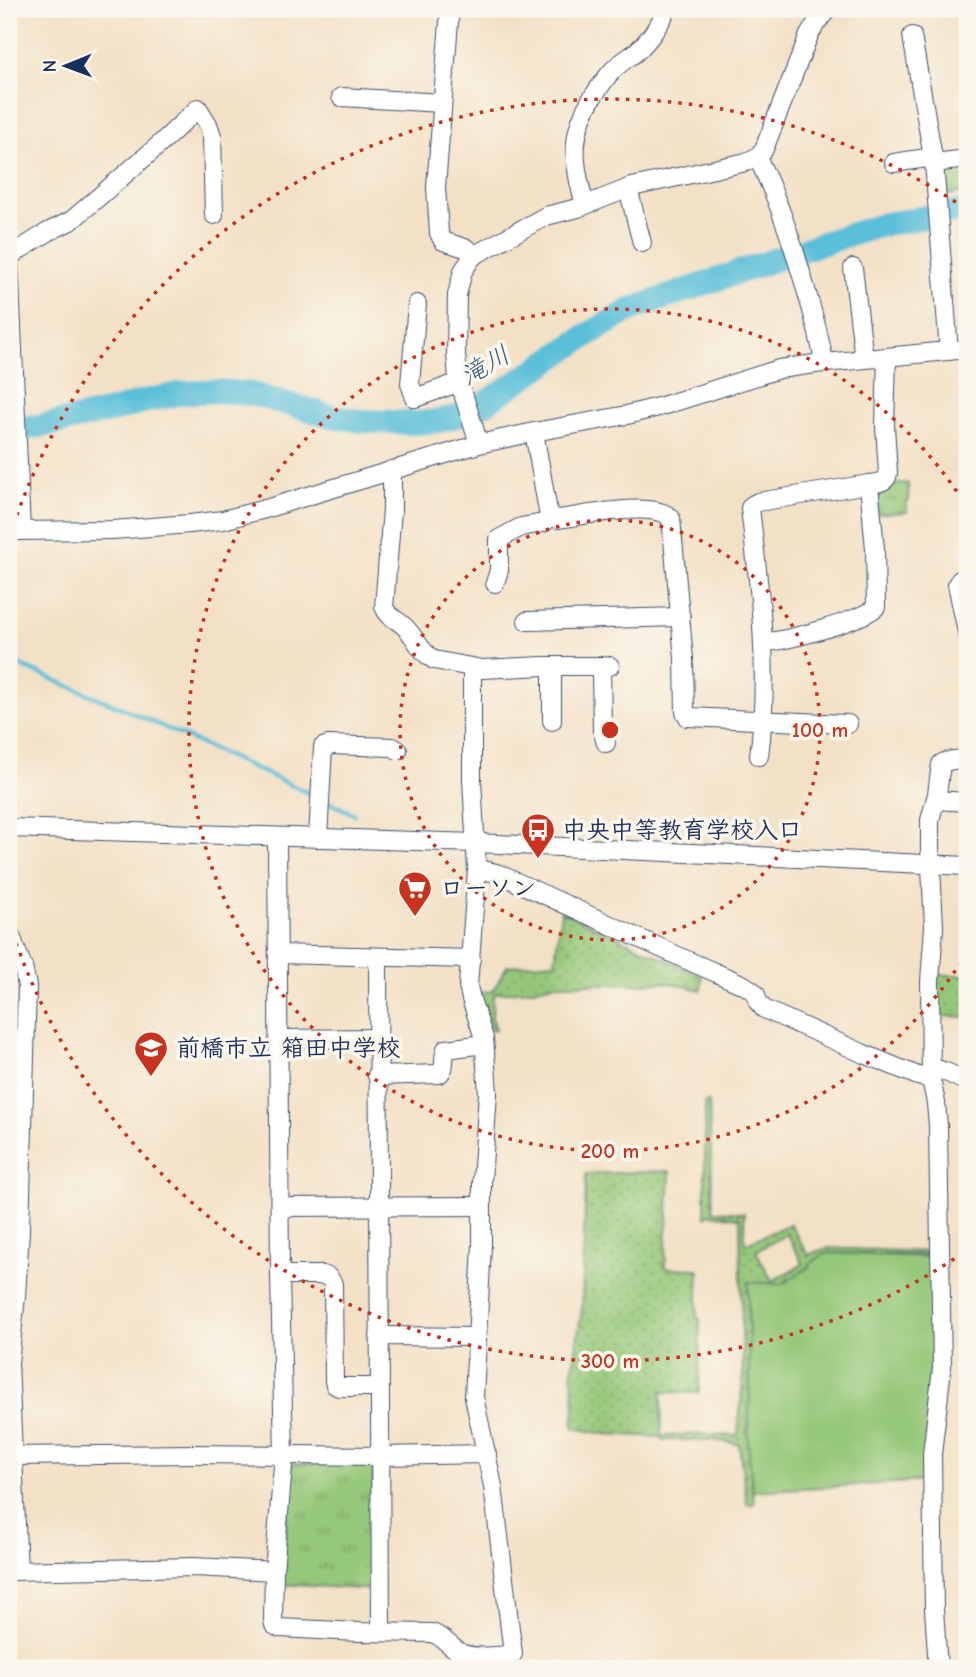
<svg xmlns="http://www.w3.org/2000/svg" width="976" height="1677" viewBox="0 0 976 1677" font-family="'Comic Neue','Klee One',sans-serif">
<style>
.grass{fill:url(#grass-dots);stroke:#587c6c;stroke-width:2;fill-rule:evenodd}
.park{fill:url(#park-tufts);stroke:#587c6c;stroke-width:2}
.pitch{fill:#96c879;stroke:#587c6c;stroke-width:2}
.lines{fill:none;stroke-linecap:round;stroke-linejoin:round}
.stream{stroke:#5abfd8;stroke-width:4.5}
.river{stroke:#5abfd8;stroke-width:24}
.minor-casing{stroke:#3b4a6e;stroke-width:20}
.minor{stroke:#fff;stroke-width:18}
.ring{fill:none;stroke:#c8321e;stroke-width:3.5;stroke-dasharray:3.5 7}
.labels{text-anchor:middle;stroke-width:7;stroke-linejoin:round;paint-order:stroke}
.poi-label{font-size:24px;font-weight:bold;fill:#1b2f5e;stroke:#fbf7ec;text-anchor:start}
.water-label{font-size:26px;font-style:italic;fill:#2e5a83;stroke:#fbf7ec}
.centre{fill:#c8321e;stroke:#fbf7ec;stroke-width:3.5}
.ring-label{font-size:21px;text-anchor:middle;font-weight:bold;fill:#c8321e;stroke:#fbf7ec;stroke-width:7;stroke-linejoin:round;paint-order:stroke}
</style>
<defs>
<pattern id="grass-dots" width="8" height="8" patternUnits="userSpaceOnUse" patternTransform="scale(1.75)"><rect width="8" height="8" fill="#96c879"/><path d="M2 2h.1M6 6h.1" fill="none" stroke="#7aa366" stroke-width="1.8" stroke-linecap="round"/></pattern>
<pattern id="park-tufts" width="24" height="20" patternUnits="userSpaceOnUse" patternTransform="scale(1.75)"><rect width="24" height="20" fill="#96c879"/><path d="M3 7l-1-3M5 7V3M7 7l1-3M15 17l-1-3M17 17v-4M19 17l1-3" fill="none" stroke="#7aa366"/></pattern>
</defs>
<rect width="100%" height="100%" fill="#fbf7ec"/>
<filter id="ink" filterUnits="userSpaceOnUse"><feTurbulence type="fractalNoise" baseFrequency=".0143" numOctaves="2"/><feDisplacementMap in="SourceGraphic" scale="14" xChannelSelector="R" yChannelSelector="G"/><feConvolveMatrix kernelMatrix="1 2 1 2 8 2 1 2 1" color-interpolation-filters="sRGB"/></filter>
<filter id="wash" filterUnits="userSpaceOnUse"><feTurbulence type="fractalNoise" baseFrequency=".00686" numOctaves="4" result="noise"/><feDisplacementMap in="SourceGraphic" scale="28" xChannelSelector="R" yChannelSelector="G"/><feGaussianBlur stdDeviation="1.57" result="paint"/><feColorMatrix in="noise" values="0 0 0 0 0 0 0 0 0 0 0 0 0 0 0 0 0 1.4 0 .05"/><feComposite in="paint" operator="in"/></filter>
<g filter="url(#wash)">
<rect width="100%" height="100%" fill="#f3e1c6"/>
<g class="grass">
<polygon points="561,911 702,976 701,990 670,983 658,982 640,984 554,984 528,990 496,993 493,996 492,1018 496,1029 491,1030 478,993 493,991 507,966 555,962"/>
<polygon points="935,975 967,975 967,1017 940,1016 935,1019"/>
<path d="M705,1102H709L713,1209L715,1211L744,1213L745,1244L790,1224L808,1255L826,1248L935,1252V1255L825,1253L809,1267L782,1284L748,1282L750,1399L748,1438L754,1504H747L739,1444L712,1440H663L661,1437L604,1434L574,1428L573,1425L575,1407L572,1375L582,1309L586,1174L668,1171L670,1172L665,1267L667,1268L698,1269L699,1272L697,1317L700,1320L699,1393L662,1392L661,1436L702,1434L735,1436L738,1434L743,1379L740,1221L739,1218L710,1214L705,1217ZM787,1234L803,1264L772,1281L756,1251Z"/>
</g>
<g class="park">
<polygon points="967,164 967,192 944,195 943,179 947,168"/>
<polygon points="908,483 909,501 906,502 907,512 878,514 876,493 882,486"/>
<polygon points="368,1463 373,1470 375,1590 281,1584 291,1464"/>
</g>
<polygon class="pitch" points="825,1253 935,1257 936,1370 926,1481 752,1491 748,1438 750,1399 748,1282 782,1284 809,1267 809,1265"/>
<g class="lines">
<g class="stream">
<polyline points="9,661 122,708 315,796"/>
<polyline points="326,801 354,814"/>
</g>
<polyline class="river" points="9,428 40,426 76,419 116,410 145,401 183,393 218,391 252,394 331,416 361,421 416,423 439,421 461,415 484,404 589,334 632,309 817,245 885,224 967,210"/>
</g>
</g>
<g filter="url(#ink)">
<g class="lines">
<g class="minor-casing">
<g id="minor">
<polyline points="450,9 436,187 439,233 443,241 468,249 473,256"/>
<polyline points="912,36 934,163"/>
<polyline points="341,97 442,103"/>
<path d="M757,157C780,202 795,251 809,300C815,321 821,342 824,363"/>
<polyline points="894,163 933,157"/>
<polyline points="628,188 642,243"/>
<path d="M585,205C573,164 569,132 594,95C600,87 606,77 614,69C620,63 628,58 635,53C650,40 659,26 667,9"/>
<polyline points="9,253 16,252 48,232 72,220 160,144 198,108 208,124 212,136 214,215"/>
<polyline points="9,260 21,531"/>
<polyline points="853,268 864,359"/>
<polyline points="417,304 410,384 415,398 460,382"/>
<polyline points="949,351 934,163 967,159"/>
<path d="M534,432L548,511L551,517L558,519C583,516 653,500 671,518L684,659L685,712L688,717L848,724"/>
<polyline points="479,444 458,378 456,355 457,295 463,271 473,256 546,216 578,208 632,187 746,162 757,157 764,149 809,35 817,22 828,9"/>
<path d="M391,470L392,478V510L384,607C388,617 396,619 404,626C415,636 420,652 434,660L482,669L544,666H610"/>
<polyline points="9,531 113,530 190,524 223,520 265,509 479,444 534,432 627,415 662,406 779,369 815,364 967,349"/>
<polyline points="967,576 960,580 957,584 967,632"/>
<polyline points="495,583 499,570 499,539 521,527 543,523 546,521 550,515"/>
<polyline points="527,621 681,617"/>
<path d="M764,642C783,642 864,620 876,607L875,549L869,484"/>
<polyline points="552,666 552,721"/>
<polyline points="601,667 602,730 606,743"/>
<path d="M759,756C770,673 760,591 750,508L752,505L758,502L869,484C877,483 887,483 888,473L885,426L887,357"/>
<polyline points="936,800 967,802"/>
<polyline points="9,828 476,843 967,866"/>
<path d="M277,837L280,1275L284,1455L274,1571L273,1620L274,1625L279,1628L359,1632L432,1633C444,1637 450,1647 461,1653C473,1659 500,1656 513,1654L493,1486L474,1397L482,1245V1181L488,1093L484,1038L471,999L468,986L477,870L472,780V674L474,668"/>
<polyline points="318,838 323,747 328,745 393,747 398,750"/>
<polyline points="477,870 488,871 499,874 689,961 744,985 753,991 756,995 758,1002 764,1009 862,1053 918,1076 931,1079"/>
<polyline points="9,931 23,967 27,986 20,1230 16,1296 9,1363 18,1571"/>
<polyline points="278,954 471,959"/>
<polyline points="378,957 381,1632"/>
<polyline points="279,1039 377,1038"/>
<polyline points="931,1067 946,1072 967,1082"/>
<path d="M377,1076L439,1074C447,1068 442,1058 446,1049L484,1044"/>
<polyline points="280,1207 482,1206"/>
<path d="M280,1275H322C328,1276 330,1278 333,1284L334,1381L335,1385L339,1387H379"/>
<polyline points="379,1336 477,1337"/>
<polyline points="9,1456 193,1454 380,1456 487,1454"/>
<polyline points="9,1571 194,1567 274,1571"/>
<path d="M938,1668L934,1609L932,1454L942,1368L938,1126L936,1103L931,1079L930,981L934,927L930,847V820L937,794L941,764C949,758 959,762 967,757"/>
</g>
</g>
<use href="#minor" class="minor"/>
</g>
</g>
<g class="ring">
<circle cx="610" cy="730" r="210"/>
<path d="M967 953A421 421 0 1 1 967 507"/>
<path d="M963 1253A631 631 0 0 1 10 925M10 535A631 631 0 0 1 963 207"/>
</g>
<defs>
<g id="bus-pin" transform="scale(1.75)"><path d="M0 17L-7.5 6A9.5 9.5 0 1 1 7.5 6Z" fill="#c8321e" stroke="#fbf7ec"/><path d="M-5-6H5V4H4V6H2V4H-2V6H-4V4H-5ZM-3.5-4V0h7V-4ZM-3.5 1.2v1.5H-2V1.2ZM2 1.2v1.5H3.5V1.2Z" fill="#fff"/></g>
<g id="supermarket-pin" transform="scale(1.75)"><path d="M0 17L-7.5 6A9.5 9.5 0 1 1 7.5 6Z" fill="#c8321e" stroke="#fbf7ec"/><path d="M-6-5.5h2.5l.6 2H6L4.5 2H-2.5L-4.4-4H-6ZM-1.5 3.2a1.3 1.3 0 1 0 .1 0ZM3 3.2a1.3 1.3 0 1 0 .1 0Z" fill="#fff"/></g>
<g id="school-pin" transform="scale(1.75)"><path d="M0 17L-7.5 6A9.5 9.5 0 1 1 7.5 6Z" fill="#c8321e" stroke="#fbf7ec"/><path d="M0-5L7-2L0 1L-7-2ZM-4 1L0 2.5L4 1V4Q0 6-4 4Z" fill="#fff"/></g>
</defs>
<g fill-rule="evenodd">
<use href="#bus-pin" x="538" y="830"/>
<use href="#supermarket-pin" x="415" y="888"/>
<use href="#school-pin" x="151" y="1048"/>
</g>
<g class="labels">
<g class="poi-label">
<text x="562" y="838">中央中等教育学校入口</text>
<text x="440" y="896">ローソン</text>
<text x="176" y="1056">前橋市立 箱田中学校</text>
</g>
<g class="water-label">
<text transform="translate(485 365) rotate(-30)" y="9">滝川</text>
</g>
</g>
<circle cx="610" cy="730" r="10" class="centre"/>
<g class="ring-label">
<text x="820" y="737">100 m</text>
<text x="610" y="1158">200 m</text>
<text x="610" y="1368">300 m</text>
</g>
<rect width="976" height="1677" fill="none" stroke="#fbf7ec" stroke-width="35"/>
<g transform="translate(66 66) rotate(269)" stroke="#fbf7ec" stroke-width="5" paint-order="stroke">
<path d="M0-5L12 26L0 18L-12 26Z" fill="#1b2f5e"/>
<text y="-10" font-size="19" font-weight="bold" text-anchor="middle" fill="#1b2f5e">N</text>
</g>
</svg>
